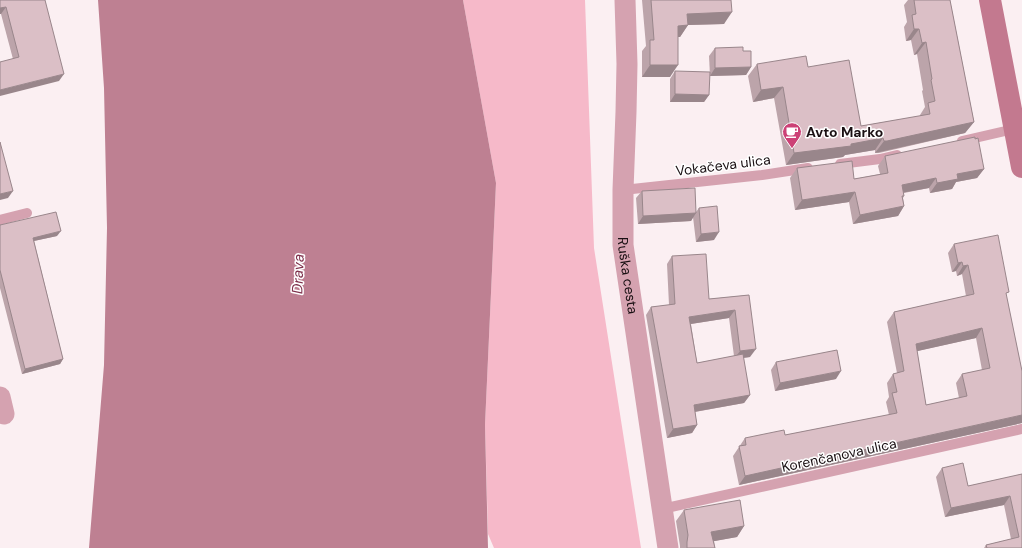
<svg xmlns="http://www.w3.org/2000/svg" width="1022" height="548" viewBox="0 0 1022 548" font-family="'DM Sans',sans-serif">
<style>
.green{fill:#f6b9c9}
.water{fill:#be8092}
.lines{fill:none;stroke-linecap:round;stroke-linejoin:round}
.lane{stroke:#d5a2b0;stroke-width:10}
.street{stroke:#d5a2b0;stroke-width:21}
.secondary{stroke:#c3798f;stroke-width:22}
.wall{fill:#bca4aa;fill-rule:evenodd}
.shaded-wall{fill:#99868b}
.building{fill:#dbbfc6;stroke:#99868b;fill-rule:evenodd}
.labels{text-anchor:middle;stroke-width:3;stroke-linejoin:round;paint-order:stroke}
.poi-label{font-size:14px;font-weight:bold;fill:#1a1013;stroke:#fff;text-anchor:start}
.street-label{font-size:14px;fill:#1a1013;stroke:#fff}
.water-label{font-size:15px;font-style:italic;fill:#7f324d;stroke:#fff}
</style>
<rect width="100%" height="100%" fill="#fbeff2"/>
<polygon class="green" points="463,0 585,0 594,248 641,548 494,548 488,534 485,425 496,183"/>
<polygon class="water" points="98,0 463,0 496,183 485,425 488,548 89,548 104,365 107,228 104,88"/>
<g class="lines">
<g class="lane">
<polyline points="962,141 1014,129"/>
<polyline points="840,164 880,159 897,155"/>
<polyline points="623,190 762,175 808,168"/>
<polyline points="0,220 27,213"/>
<polyline points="662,509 1022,429"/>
</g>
<g class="street">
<path id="s1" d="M625,0L627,64L626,112L623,190V245L668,548"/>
<polyline points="0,397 4,414"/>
</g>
<polyline class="secondary" points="990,0 1022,167"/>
</g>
<g class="wall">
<polygon points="0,0 45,0 59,81 13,59 1,14"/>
<polygon points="642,0 731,0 724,24 688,25 680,37 678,37 670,77 642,77 642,51 646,46"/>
<polygon points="908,0 950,0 974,122 965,133 879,153 875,153 875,150 845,155 843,157 786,165 774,98 753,102 748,76 757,64 808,67 861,126 920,116 920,115 925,107 922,91 923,90 917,54 914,55 911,40 906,41 904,27 907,22 904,5"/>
<polygon points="715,48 743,51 751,67 746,75 710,76 709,56"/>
<polygon points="675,71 709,95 704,102 670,102 670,79"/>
<polygon points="885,156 984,169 977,178 956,182 952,189 930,193 929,188 904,193 904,196 903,198 904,206 898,216 853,224 849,202 795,210 790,178 797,168 854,179 880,174 878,166"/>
<polygon points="642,191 696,212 699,208 714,240 696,242 693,217 691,221 638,224 636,198"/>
<polygon points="0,225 57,236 34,241 63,359 60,364 22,374 0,288"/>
<path d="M954,244L1006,296L1022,371V423L739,485L733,456L745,438L785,435L889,415L886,402L889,397L887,383L893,374L897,373L887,322L894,312L966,296L962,274L957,276L956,271L952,272L948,253ZM976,338L982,370L962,374L956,383L959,398L926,405L917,351Z"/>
<path d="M672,256L709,299L749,295L750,357L743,358L750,395L744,403L695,412L697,425L692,433L667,438L646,315L651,307L669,305L667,264ZM729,318L734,356L697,363L691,324Z"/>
<polygon points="776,362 836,379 775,391 771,370"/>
<polygon points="942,468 968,486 1022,474 1022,548 984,548 986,545 1011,539 1004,505 945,517 936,477"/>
<polygon points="684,510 744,526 737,537 714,541 715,548 680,548 680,546 676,521"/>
</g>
<g class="shaded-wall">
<polygon points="6,7 1,14 0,14 0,8"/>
<polygon points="732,12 724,24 688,25 680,37 670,37 678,26 687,14"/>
<polygon points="914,29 919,29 911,40 906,41"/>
<polygon points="926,42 917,54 914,55 922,43"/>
<polygon points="650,65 678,65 670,77 642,77"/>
<polygon points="751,67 746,75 710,76 715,68"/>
<polygon points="64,74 59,81 0,96 0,90"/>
<polygon points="783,87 774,98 753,102 761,90"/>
<polygon points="675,94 709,95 704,102 670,102"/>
<polygon points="974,122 965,133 875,153 884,141"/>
<polygon points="883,138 875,150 845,155 843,157 786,165 794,153"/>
<polygon points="984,169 977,178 956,182 952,189 930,193 937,183 957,174"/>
<polygon points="936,178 929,188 895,194 902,185"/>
<polygon points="13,191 8,198 0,200 0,194"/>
<polygon points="855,192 849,202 795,210 802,200"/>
<polygon points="904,206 898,216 853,224 860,215"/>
<polygon points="696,213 691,221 638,224 643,216"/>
<polygon points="61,231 57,236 29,242 33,238"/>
<polygon points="719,232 714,240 696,242 701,234"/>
<polygon points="962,262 956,271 952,272 958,263"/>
<polygon points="968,265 962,274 957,276 963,266"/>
<polygon points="735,310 729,318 684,325 689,317"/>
<polygon points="982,328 976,338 909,353 916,344"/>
<polygon points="756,349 750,357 734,359 740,351"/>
<polygon points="63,359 60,364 22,374 25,369"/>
<polygon points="841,371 836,379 775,391 780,383"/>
<polygon points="750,395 744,403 688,413 694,405"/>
<polygon points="1022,415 1022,423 739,485 745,476"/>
<polygon points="697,425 692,433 667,438 673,429"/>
<polygon points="1010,496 1004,505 945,517 951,508"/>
<polygon points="744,526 737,537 704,543 711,532"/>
</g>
<g class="building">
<polygon points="0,0 45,0 64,74 0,90 0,62 19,57 6,7 0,8"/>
<polygon points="651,0 731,0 732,12 687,14 688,25 678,26 678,65 650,65 650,40 654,40"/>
<polygon points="914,0 950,0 974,122 887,141 884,141 883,138 851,144 851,146 794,153 783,87 761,90 757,64 806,56 808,67 849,60 861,126 930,114 928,103 935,101 931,80 932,79 926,42 922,43 919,29 914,29 912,15 916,14"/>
<polygon points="743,47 743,51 751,51 751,67 715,68 715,48"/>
<polygon points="675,71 710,72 709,95 675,94"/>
<polygon points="975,137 975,139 978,138 984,169 957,174 958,179 937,183 936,178 902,185 904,196 902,196 904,206 860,215 855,192 802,200 797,168 852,161 854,179 888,173 885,156"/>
<polygon points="0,142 13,191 0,194"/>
<polygon points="695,188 696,213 643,216 642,191"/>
<polygon points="717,206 719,232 701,234 699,208"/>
<polygon points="56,212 61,231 33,238 63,359 25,369 0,270 0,225"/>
<path d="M998,235L1009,292L1006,293L1022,371V415L745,476L739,446L746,445L745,438L784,430L785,435L897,413L892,393L897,392L893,374L904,371L894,312L974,294L968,265L963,266L962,262L958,263L954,244ZM982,328L990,368L962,374L967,396L926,405L916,344Z"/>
<polygon points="706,254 709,299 749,295 756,349 740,351 735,310 689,317 697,363 743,354 750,395 694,405 697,425 673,429 651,307 675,304 672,256"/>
<polygon points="837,350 841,371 780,383 776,362"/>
<polygon points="963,463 968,486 1022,474 1022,548 987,548 986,545 1019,537 1010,496 951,508 942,468"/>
<polygon points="740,500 744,526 711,532 715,548 687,548 687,542 688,535 684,510"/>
</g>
<defs>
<g id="cafe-pin" transform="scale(1)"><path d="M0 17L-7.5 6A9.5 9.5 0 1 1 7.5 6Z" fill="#cc4176" stroke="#fff"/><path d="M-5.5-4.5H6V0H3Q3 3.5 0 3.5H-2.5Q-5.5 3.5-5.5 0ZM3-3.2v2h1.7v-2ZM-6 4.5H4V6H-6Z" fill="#fff"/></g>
</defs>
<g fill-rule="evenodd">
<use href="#cafe-pin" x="792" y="132"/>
</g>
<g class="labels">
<g class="poi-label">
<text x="806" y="137">Avto Marko</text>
</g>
<g class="street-label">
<text transform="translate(723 165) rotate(-7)" y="5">Vokačeva ulica</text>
<text dy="5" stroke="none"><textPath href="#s1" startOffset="276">Ruška cesta</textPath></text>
<text transform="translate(839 455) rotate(-12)" y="5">Korenčanova ulica</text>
</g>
<g class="water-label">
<text transform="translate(298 274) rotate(-88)" y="5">Drava</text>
</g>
</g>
</svg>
